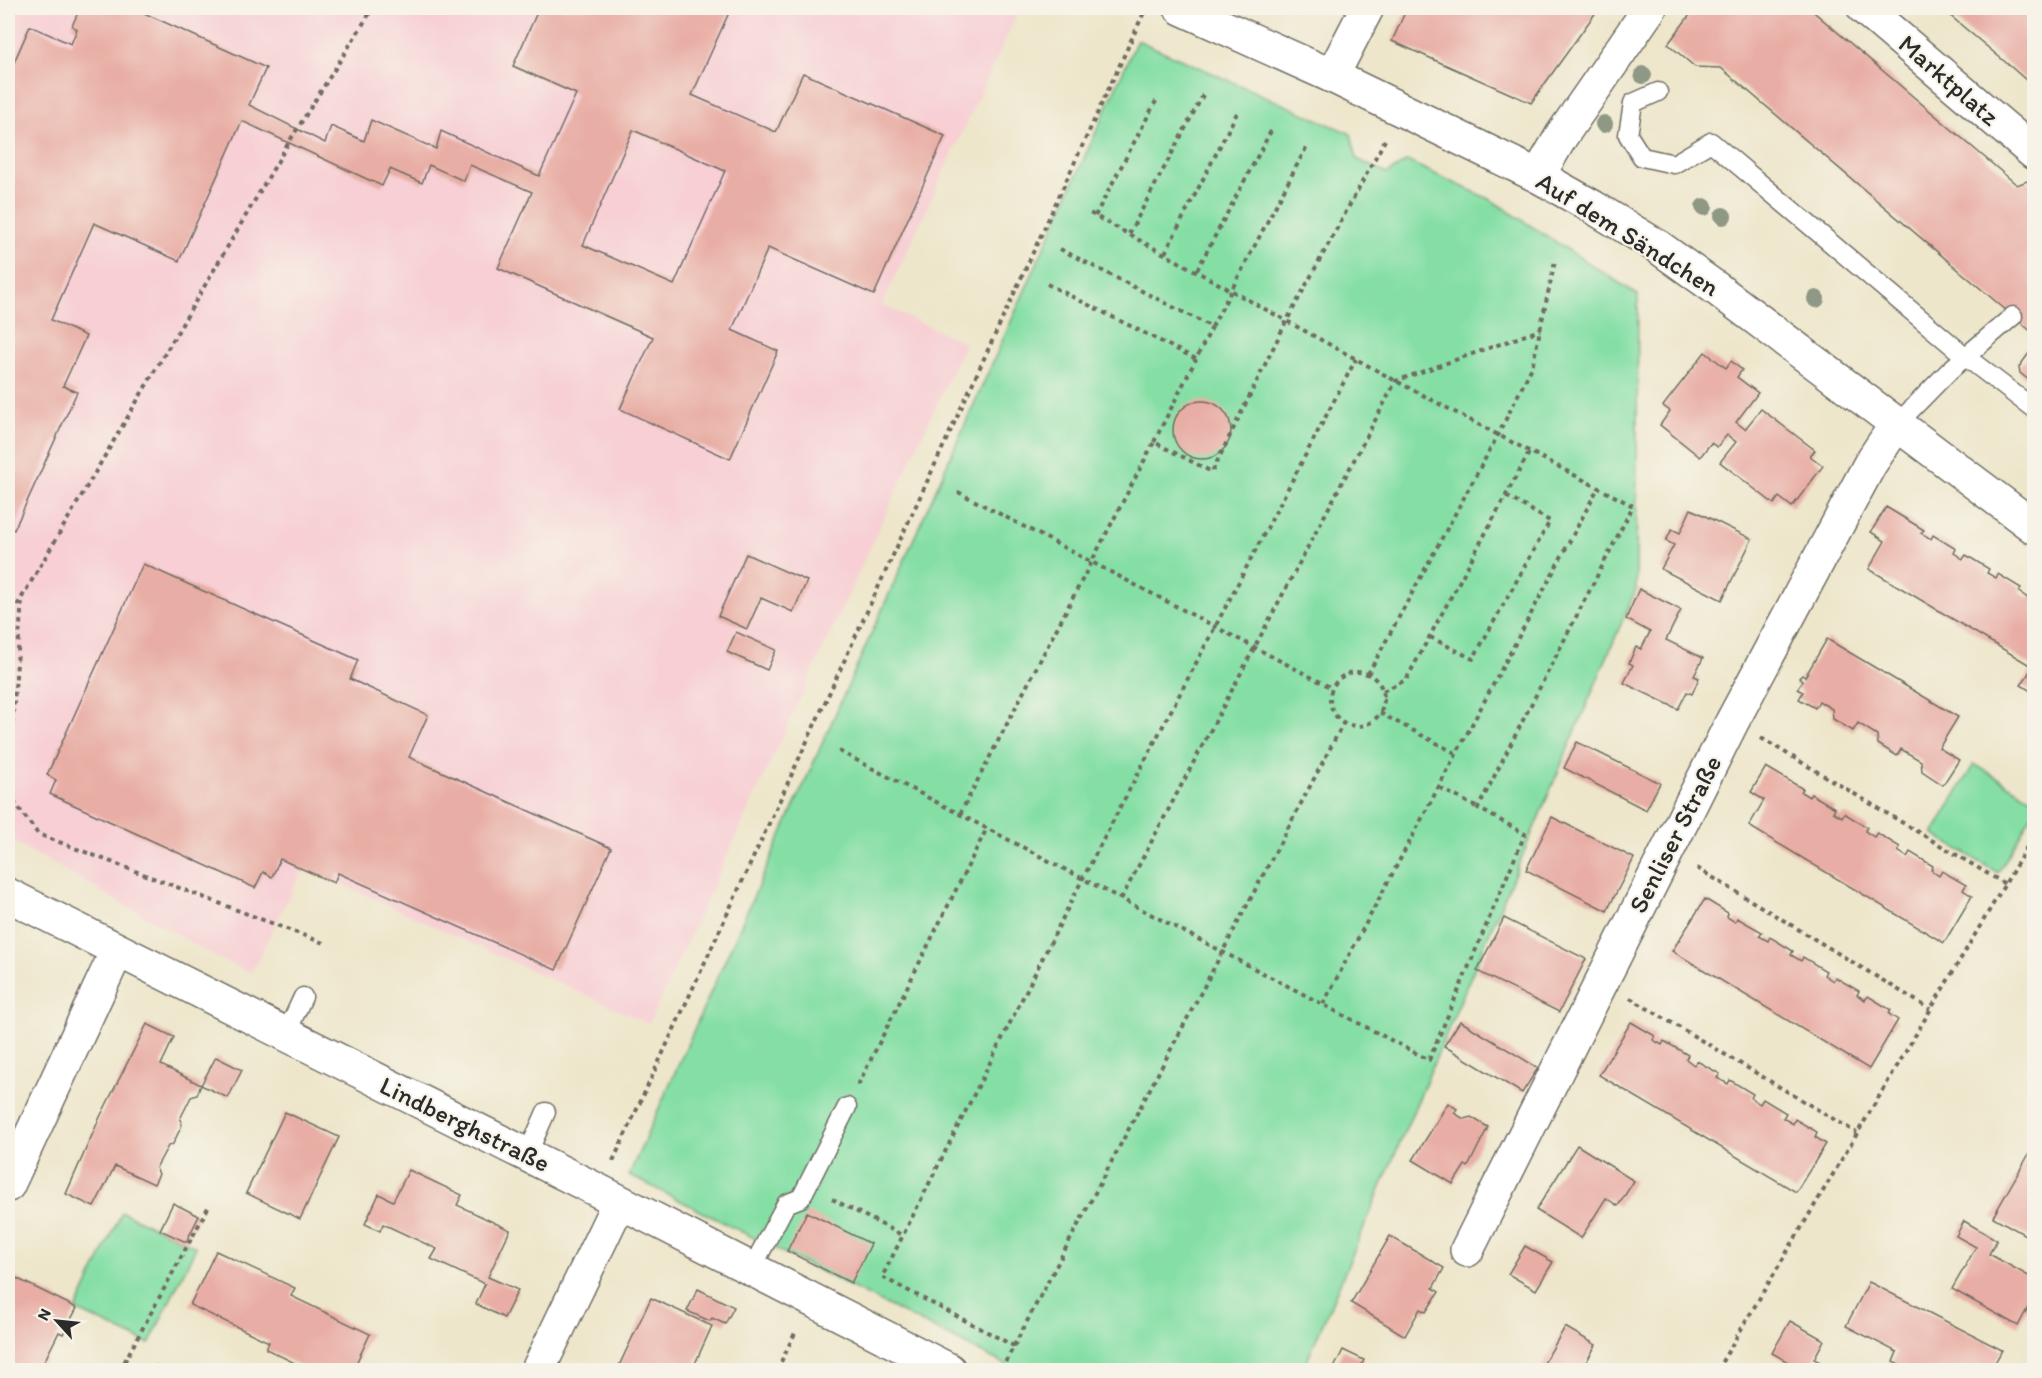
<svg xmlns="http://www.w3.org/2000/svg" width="2042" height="1378" viewBox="0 0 2042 1378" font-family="Itim,sans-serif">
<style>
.built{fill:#f7cfd4}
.green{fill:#85dfa5;stroke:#588568;stroke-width:1.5}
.building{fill:#e8ada4;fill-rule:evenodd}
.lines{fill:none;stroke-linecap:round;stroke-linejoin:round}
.lane-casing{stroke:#6f6c63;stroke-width:21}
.street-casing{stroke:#6f6c63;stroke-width:36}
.path{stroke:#6f6c63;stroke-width:4;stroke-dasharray:4.5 4.5;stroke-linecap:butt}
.lane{stroke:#fff;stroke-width:18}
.street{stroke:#fff;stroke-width:33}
.tree{fill:#8f9884}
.labels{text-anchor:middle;stroke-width:4.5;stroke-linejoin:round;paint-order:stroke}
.street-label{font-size:26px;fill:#2b2b2b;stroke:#f7f3e8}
</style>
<rect width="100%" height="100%" fill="#f7f3e8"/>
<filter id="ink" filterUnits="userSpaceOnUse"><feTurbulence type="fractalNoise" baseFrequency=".0167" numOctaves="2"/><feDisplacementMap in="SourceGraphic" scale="12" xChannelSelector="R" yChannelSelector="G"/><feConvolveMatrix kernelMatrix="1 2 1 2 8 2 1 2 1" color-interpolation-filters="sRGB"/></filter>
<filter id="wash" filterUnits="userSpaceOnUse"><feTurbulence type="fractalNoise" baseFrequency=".008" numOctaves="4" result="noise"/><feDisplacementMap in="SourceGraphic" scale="24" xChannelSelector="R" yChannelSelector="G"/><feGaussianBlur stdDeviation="1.35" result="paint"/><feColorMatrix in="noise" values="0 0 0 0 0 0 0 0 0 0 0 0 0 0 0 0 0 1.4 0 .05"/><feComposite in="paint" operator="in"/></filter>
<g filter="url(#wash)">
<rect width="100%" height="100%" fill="#ede6ca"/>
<polygon class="built" points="8,8 1020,8 882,305 965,343 649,1024 304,867 251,973 218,958 8,838"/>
<g class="green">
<polygon points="1137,40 1351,134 1357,159 1387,174 1407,161 1491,200 1638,295 1636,589 1303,1370 1016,1370 629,1175"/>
<polygon points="1974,764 2034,800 2034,811 1998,873 1933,834"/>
<polygon points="122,1212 196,1247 149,1344 76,1310"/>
</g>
<g id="blocks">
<g class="building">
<path d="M80,8H133L266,68L249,105L325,143L331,126L364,141L371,120L436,149L441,131L539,176L576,94L513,66L539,8H731L692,95L776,132L803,73L945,136L874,295L768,248L732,330L778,351L730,459L620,409L653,337L498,268L532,192L470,165L464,181L429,165L422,183L390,169L382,186L242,121L179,261L94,223L51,320L86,336L63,386L77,392L14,530L8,527V76L30,26L71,44L77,29L72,26ZM633,130L725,171L674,285L583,245Z"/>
<polygon points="1407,8 1599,8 1531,103 1392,41"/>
<polygon points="1695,8 1809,8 2017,185 2027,181 2034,187 2034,334 1721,68 1695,67 1668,44"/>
<polygon points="1941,8 2034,8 2034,87 2010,66"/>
<polygon points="2034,346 2034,384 2020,373 2019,367"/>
<polygon points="1705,352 1726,368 1731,361 1742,370 1737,377 1758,393 1736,422 1745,429 1761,409 1815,450 1810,456 1823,466 1792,507 1779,497 1774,504 1720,462 1736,442 1727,435 1717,447 1711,443 1700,457 1660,425 1670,411 1663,406"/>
<circle cx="1202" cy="430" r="29"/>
<polygon points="1886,507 1924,530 1921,533 1931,539 1933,535 1956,549 1954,553 1963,559 1966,555 1989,569 1987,573 1996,578 1998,574 2021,588 2019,592 2028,598 2031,594 2034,596 2034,693 2021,685 2033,667 1869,569 1885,541 1871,532"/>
<polygon points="1691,509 1752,539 1722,600 1661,569 1674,545 1666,541 1672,529 1680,533"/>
<polygon points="746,554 807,581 793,612 761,598 747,629 718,616"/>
<polygon points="143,564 358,660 350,679 428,715 409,757 611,848 556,970 338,873 334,883 280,859 272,877 263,872 255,888 50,794 56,780 47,775"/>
<polygon points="1639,589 1681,610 1666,640 1703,658 1694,676 1699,678 1692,694 1687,692 1678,709 1624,683 1633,665 1629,663 1636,647 1641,649 1650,632 1626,619"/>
<polygon points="736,632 776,650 767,670 727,652"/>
<polygon points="1827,639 1958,717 1939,748 1959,760 1943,785 1922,771 1921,761 1901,749 1897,756 1878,744 1877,735 1858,723 1853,731 1833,719 1832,709 1819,701 1815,708 1799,699 1803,692 1797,689 1803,681 1799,678 1802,675 1805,677"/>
<polygon points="1577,742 1660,783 1646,810 1564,768"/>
<polygon points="1766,767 1803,789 1801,792 1809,797 1811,794 1835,808 1833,812 1842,817 1844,813 1867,827 1865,831 1874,837 1877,833 1900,847 1898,851 1907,857 1910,852 1933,866 1931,870 1939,876 1942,871 1966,885 1963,890 1972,896 1944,943 1749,826 1764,800 1751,792"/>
<polygon points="1552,817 1634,858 1607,911 1526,870"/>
<polygon points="1705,899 1728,913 1727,917 1735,922 1737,918 1762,932 1759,936 1768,941 1770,937 1793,951 1791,955 1801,961 1803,957 1826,971 1824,975 1833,981 1835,977 1859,991 1857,995 1865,1000 1868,996 1891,1010 1889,1014 1898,1020 1869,1069 1672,951"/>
<polygon points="1504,918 1586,959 1559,1012 1477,971"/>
<polygon points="8,978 13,981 8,992"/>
<polygon points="1460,1021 1538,1068 1522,1093 1444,1046"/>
<polygon points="1631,1022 1655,1036 1653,1040 1662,1045 1664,1041 1688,1055 1686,1059 1694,1065 1697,1061 1720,1074 1717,1078 1728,1084 1730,1080 1753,1094 1751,1098 1760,1104 1763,1099 1786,1113 1783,1118 1793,1124 1795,1119 1817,1132 1815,1137 1826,1144 1796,1192 1599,1075"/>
<polygon points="147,1024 174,1037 161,1065 201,1085 216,1057 242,1070 228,1098 201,1085 197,1095 191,1097 180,1119 182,1125 173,1144 168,1146 156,1168 159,1174 154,1184 115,1166 94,1207 66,1194 100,1117"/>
<polygon points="1448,1103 1457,1109 1454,1113 1464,1119 1471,1117 1488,1127 1468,1167 1465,1165 1453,1184 1413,1160"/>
<polygon points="285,1112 339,1137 300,1219 246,1193"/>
<polygon points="1577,1145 1634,1181 1618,1206 1606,1198 1581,1238 1536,1210"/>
<polygon points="2029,1154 2034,1157 2034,1240 1993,1217"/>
<polygon points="409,1170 462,1195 457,1205 510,1230 488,1277 518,1290 504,1318 476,1304 485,1284 431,1259 437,1249 383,1224 380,1231 365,1224 379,1194 393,1201"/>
<polygon points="173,1203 199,1216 186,1242 160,1230"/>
<polygon points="807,1212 871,1244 851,1283 787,1251"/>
<polygon points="1964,1221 1997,1240 1989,1254 2034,1279 2034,1296 2018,1326 1952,1289 1976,1247 1956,1236"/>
<polygon points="1390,1236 1444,1268 1433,1288 1439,1292 1426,1312 1420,1309 1405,1336 1351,1303"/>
<polygon points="1525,1246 1553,1262 1536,1290 1508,1274"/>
<polygon points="216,1251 295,1288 291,1296 370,1334 353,1370 309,1370 266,1349 269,1342 190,1305"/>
<polygon points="8,1274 77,1308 63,1334 59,1332 40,1370 8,1370"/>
<polygon points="1869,1282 2002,1350 1991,1370 1909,1370 1893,1362 1897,1352 1846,1326"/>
<polygon points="698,1289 734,1307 725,1324 712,1318 710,1321 687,1311"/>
<polygon points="651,1298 712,1326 692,1370 617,1370"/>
<polygon points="1790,1321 1824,1340 1814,1359 1836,1370 1793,1370 1795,1366 1772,1353"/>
<polygon points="1565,1327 1596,1345 1585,1364 1590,1367 1588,1370 1540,1370"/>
<polygon points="1343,1350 1364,1360 1359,1370 1333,1370"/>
<polygon points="156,1365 167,1370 154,1370"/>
<polygon points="378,1365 385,1368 390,1370 376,1370"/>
</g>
</g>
</g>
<g filter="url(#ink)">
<use href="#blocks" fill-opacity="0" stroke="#6f6c63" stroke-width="1.5"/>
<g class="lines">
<g class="lane-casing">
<g id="lane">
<polyline points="1658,92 1633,103 1628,135 1642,157 1674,164 1711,142 1966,357 2034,409"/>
<polyline points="1896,425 1950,370 2013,316"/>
<polyline points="285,1036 303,997"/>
<polyline points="527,1155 546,1112"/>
<polyline points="751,1270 786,1204 801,1198 847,1107"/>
</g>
</g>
<g class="street-casing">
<g id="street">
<polyline points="1181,8 1332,76 1538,176 1593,207 1657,246 1717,289 2034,527"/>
<polyline points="1864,8 2034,153"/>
<polyline points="1332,76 1367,8"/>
<polyline points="1538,176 1562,135 1650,8"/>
<polyline points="8,895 599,1191 949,1370"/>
<polyline points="8,1185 117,951"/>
<polyline points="1467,1250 1732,722 1870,464 1896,425"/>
<polyline points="538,1370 619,1202"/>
</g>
</g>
<g class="path">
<polyline points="1095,216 1156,101"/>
<polyline points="1129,234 1203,95"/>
<polyline points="1165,253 1237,113"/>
<polyline points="1197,270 1272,129"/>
<polyline points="1047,284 1196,359 1212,327 1060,249"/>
<polyline points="1212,327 1306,148"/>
<polyline points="1154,442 1196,359"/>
<polyline points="958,492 1332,688"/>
<polyline points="8,621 289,142 373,8"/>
<polyline points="1430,637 1473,659 1550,521 1506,496"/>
<circle cx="1357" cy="699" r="27"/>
<polyline points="1368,674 1498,435 1532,367 1555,261"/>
<polyline points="1383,691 1406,680 1530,451"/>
<polyline points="1380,713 1457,754"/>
<polyline points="1761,738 2005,884"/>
<polyline points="839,751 1429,1060 1525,834 1478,808 1633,506 1396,381 1088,212"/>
<polyline points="8,777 22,600"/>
<polyline points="1440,788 1478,808"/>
<polyline points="8,794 38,834 326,944"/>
<polyline points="960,814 1154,442 1212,472 1286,322 1385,140"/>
<polyline points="1697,868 1930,1009"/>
<polyline points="1121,899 1396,381 1540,330"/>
<polyline points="1630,998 1857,1133"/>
<polyline points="1323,1004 1598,488"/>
<polyline points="858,1085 987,828"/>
<polyline points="613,1161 1146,8"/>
<polyline points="832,1199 904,1236"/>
<polyline points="1014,1346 1344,722"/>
<polyline points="120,1370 210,1204"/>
<polyline points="777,1370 796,1331"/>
<polyline points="1001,1370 1014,1346 882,1277 1083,878 1356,359"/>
<polyline points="1717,1370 2034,835"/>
</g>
<use href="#lane" class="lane"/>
<use href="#street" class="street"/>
</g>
<g class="tree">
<circle cx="1643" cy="75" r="9"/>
<circle cx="1604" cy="124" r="9"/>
<circle cx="1704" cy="207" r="9"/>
<circle cx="1723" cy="216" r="9"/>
<circle cx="1816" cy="299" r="9"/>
</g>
</g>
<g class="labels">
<g class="street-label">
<text transform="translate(1949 80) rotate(41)" y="9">Marktplatz</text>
<text transform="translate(1628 234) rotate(32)" y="9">Auf dem Sändchen</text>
<text transform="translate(1675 834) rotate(-63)" y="9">Senliser Straße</text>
<text transform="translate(465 1124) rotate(26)" y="9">Lindberghstraße</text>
</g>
</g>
<rect width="2042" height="1378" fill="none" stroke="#f7f3e8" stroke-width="30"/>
<g transform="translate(57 1321) rotate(297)" stroke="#f7f3e8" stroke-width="4.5" paint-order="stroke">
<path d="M0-4.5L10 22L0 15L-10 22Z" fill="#2b2b2b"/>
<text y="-9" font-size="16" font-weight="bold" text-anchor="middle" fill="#2b2b2b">N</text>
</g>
</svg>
